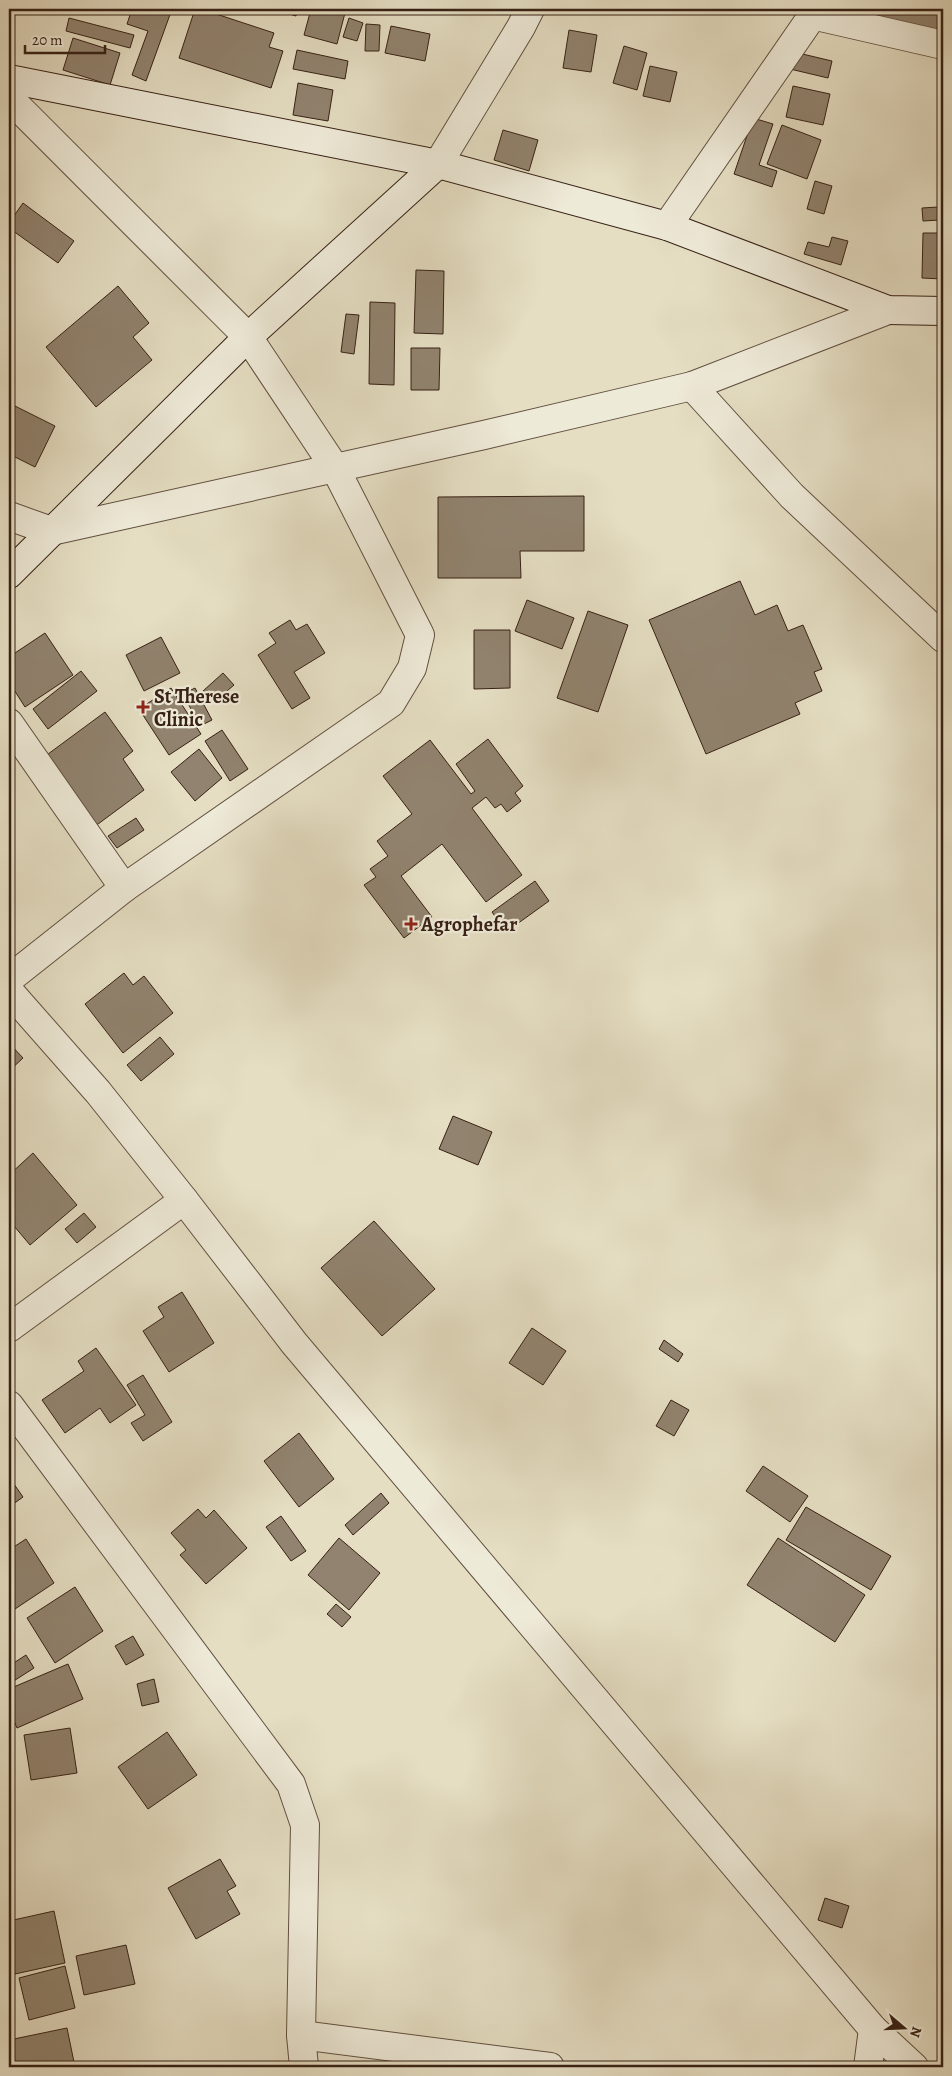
<svg xmlns="http://www.w3.org/2000/svg" width="952" height="2076" viewBox="0 0 952 2076" font-family="Alegreya,serif">
<style>
.building{fill:#91836f;stroke:#372115}
.lines{fill:none;stroke-linecap:round;stroke-linejoin:round}
.street-casing{stroke:#625040;stroke-width:30}
.secondary-casing{stroke:#372115;stroke-width:30}
.street{stroke:#eeead8;stroke-width:28}
.secondary{stroke:#eeead8;stroke-width:28}
.poi-dot{fill:#8f2418;stroke:#eeead8;stroke-width:2}
.labels{text-anchor:middle;stroke-width:4.5;stroke-linejoin:round;paint-order:stroke}
.poi-label{font-size:20px;font-weight:bold;fill:#372115;stroke:#eeead8;text-anchor:start}
</style>
<rect width="100%" height="100%" fill="#e5dec3"/>
<filter id="stains"><feTurbulence type="fractalNoise" baseFrequency=".004" numOctaves="4"/><feColorMatrix values="0 0 0 0 .2 0 0 0 0 .09 0 0 0 0 .02 0 0 0 .5 -.17"/></filter>
<radialGradient id="worn" r=".72"><stop offset=".6" stop-color="#630" stop-opacity="0"/><stop offset="1" stop-color="#630" stop-opacity=".3"/></radialGradient>
<g class="building">
<polygon points="132,9 172,9 146,81 132,75 148,31 127,24"/>
<polygon points="195,9 201,9 274,33 269,47 283,51 271,88 179,58"/>
<polygon points="281,9 298,9 296,16 280,11"/>
<polygon points="311,9 346,9 337,44 304,35"/>
<polygon points="868,9 943,9 943,37 867,12"/>
<polygon points="69,18 134,35 130,48 66,31"/>
<polygon points="349,18 363,23 357,41 343,37"/>
<polygon points="366,24 380,25 379,51 365,51"/>
<polygon points="391,26 430,34 425,61 385,53"/>
<polygon points="569,30 597,35 591,72 563,68"/>
<polygon points="73,38 120,53 110,85 63,70"/>
<polygon points="624,46 647,53 637,90 613,83"/>
<polygon points="297,50 348,61 345,79 293,69"/>
<polygon points="794,52 832,61 828,78 790,69"/>
<polygon points="650,66 677,72 670,102 643,96"/>
<polygon points="298,83 333,90 328,121 293,115"/>
<polygon points="793,86 830,94 823,125 786,117"/>
<polygon points="753,118 773,124 759,165 777,171 772,187 734,174"/>
<polygon points="782,125 821,140 807,179 767,164"/>
<polygon points="503,130 538,140 529,171 494,160"/>
<polygon points="815,181 832,186 824,214 807,209"/>
<polygon points="23,203 74,241 58,263 9,228 9,223"/>
<polygon points="938,207 939,220 923,221 922,208"/>
<polygon points="923,233 943,233 943,279 922,278"/>
<polygon points="832,237 848,241 841,265 804,254 808,242 829,247"/>
<polygon points="416,270 444,271 443,334 414,333"/>
<polygon points="118,286 149,323 133,337 152,360 96,407 46,347"/>
<polygon points="370,302 395,303 394,385 369,384"/>
<polygon points="346,314 359,315 354,354 341,352"/>
<polygon points="411,348 440,348 439,390 411,390"/>
<polygon points="9,403 55,426 35,467 9,454"/>
<polygon points="584,496 584,551 520,551 521,578 438,578 438,497"/>
<polygon points="740,581 755,615 777,605 788,631 803,625 822,669 814,672 822,691 795,703 800,714 706,754 649,620"/>
<polygon points="527,600 574,618 562,649 515,631"/>
<polygon points="588,611 628,625 598,712 557,698"/>
<polygon points="290,620 296,630 307,624 325,653 294,672 310,698 292,709 258,655 276,643 269,633"/>
<polygon points="474,630 510,630 510,688 474,689"/>
<polygon points="45,633 73,675 25,707 9,682 9,657"/>
<polygon points="161,637 180,673 144,691 126,655"/>
<polygon points="81,671 97,691 48,729 33,709"/>
<polygon points="223,673 234,685 213,703 203,691"/>
<polygon points="171,688 201,734 169,755 139,709"/>
<polygon points="195,688 212,720 200,726 183,694"/>
<polygon points="105,712 133,751 123,759 144,790 94,827 44,757"/>
<polygon points="222,730 248,769 230,781 205,741"/>
<polygon points="488,739 523,786 515,793 521,801 507,812 501,804 495,808 486,797 472,808 522,875 486,902 442,844 401,876 432,917 404,938 364,885 376,877 370,869 388,856 377,841 412,814 383,776 430,740 471,794 475,791 456,764"/>
<polygon points="199,749 222,778 195,801 171,772"/>
<polygon points="136,818 144,830 117,848 108,836"/>
<polygon points="535,881 549,901 506,932 492,912"/>
<polygon points="124,973 133,985 144,976 173,1013 123,1053 85,1004"/>
<polygon points="160,1037 174,1054 141,1081 127,1065"/>
<polygon points="9,1043 23,1058 9,1071"/>
<polygon points="453,1116 492,1132 478,1165 439,1149"/>
<polygon points="33,1153 77,1205 30,1245 9,1220 9,1175"/>
<polygon points="84,1213 96,1227 77,1243 65,1229"/>
<polygon points="374,1221 435,1289 382,1336 321,1268"/>
<polygon points="182,1292 214,1343 169,1372 143,1331 164,1317 158,1307"/>
<polygon points="532,1328 566,1351 543,1385 509,1363"/>
<polygon points="664,1340 683,1354 678,1362 659,1349"/>
<polygon points="96,1348 136,1405 110,1423 100,1408 65,1433 42,1400 84,1371 78,1361"/>
<polygon points="143,1375 172,1422 143,1441 131,1423 145,1415 127,1385"/>
<polygon points="671,1400 689,1410 674,1436 656,1426"/>
<polygon points="299,1433 334,1479 299,1507 264,1461"/>
<polygon points="763,1466 808,1496 790,1522 746,1491"/>
<polygon points="9,1477 23,1497 9,1507"/>
<polygon points="381,1493 389,1503 353,1535 345,1525"/>
<polygon points="806,1507 891,1556 871,1590 786,1540"/>
<polygon points="198,1509 206,1518 214,1510 247,1548 206,1584 180,1555 186,1550 171,1533"/>
<polygon points="281,1516 306,1551 291,1561 266,1527"/>
<polygon points="339,1538 380,1573 349,1610 308,1575"/>
<polygon points="778,1538 865,1595 835,1642 747,1585"/>
<polygon points="26,1539 54,1583 9,1613 9,1550"/>
<polygon points="75,1587 103,1631 55,1663 27,1618"/>
<polygon points="336,1604 351,1617 342,1627 327,1614"/>
<polygon points="133,1636 144,1655 126,1665 115,1646"/>
<polygon points="26,1655 34,1668 9,1684 9,1666"/>
<polygon points="68,1664 83,1699 17,1728 9,1709 9,1689"/>
<polygon points="154,1679 159,1702 142,1706 137,1684"/>
<polygon points="70,1728 77,1773 31,1780 24,1735"/>
<polygon points="167,1732 197,1775 148,1809 118,1767"/>
<polygon points="220,1859 236,1886 227,1891 240,1914 196,1939 168,1888"/>
<polygon points="825,1898 849,1906 842,1928 818,1920"/>
<polygon points="54,1911 65,1963 15,1974 9,1943 9,1921"/>
<polygon points="126,1945 135,1984 84,1995 76,1956"/>
<polygon points="65,1966 75,2008 29,2020 19,1978"/>
<polygon points="67,2028 75,2067 9,2067 9,2040"/>
</g>
<g class="lines">
<g class="street-casing">
<g id="street">
<polyline points="812,15 943,45"/>
<polyline points="9,98 248,337 335,468 420,635 412,668 391,703 124,888 9,979"/>
<polyline points="438,164 521,27 530,9"/>
<polyline points="667,226 817,9"/>
<polyline points="692,386 792,496 943,638"/>
<polyline points="9,516 51,531 484,435 692,386 888,310"/>
<polyline points="9,723 124,888"/>
<polyline points="9,991 98,1092 184,1200 294,1343 873,2029 914,2067"/>
<polyline points="9,1328 184,1200"/>
<polyline points="9,1405 291,1784 305,1825 301,2035 304,2067"/>
<polyline points="301,2035 550,2067"/>
<polyline points="868,2067 873,2029"/>
</g>
</g>
<g class="secondary-casing">
<g id="secondary">
<polyline points="9,79 438,164 667,226 888,310 943,311"/>
<polyline points="9,574 248,337 438,164"/>
</g>
</g>
<use href="#street" class="street"/>
<use href="#secondary" class="secondary"/>
</g>
<g class="poi-dot">
<path d="M140.5 699.5h5v5h5v5h-5v5h-5v-5h-5v-5h5z"/>
<path d="M408.5 916.5h5v5h5v5h-5v5h-5v-5h-5v-5h5z"/>
</g>
<g class="labels">
<g class="poi-label">
<text x="154" y="703">St Therese<tspan x="154" dy="23">Clinic</tspan></text>
<text x="421" y="931">Agrophefar</text>
</g>
</g>
<rect width="952" height="2076" fill="none" stroke="#e5dec3" stroke-width="30"/>
<rect x="10" y="10" width="932" height="2056" fill="none" stroke="#372115" stroke-width="2.5"/>
<rect x="15" y="15" width="922" height="2046" fill="none" stroke="#372115"/>
<g transform="translate(904 2028) rotate(109)" stroke="#eeead8" stroke-width="4" paint-order="stroke">
<path d="M0-4L9 19L0 12L-9 19Z" fill="#372115"/>
<text y="-8" font-size="14" font-weight="bold" text-anchor="middle" fill="#372115">N</text>
</g>
<path d="M25 45v8h80v-8" fill="none" stroke="#372115" stroke-width="2.5"/>
<text x="32" y="45" font-size="15" fill="#372115" stroke="#eeead8" stroke-width="4" paint-order="stroke">20 m</text>
<rect width="100%" height="100%" filter="url(#stains)"/>
<rect width="100%" height="100%" fill="url(#worn)"/>
</svg>
